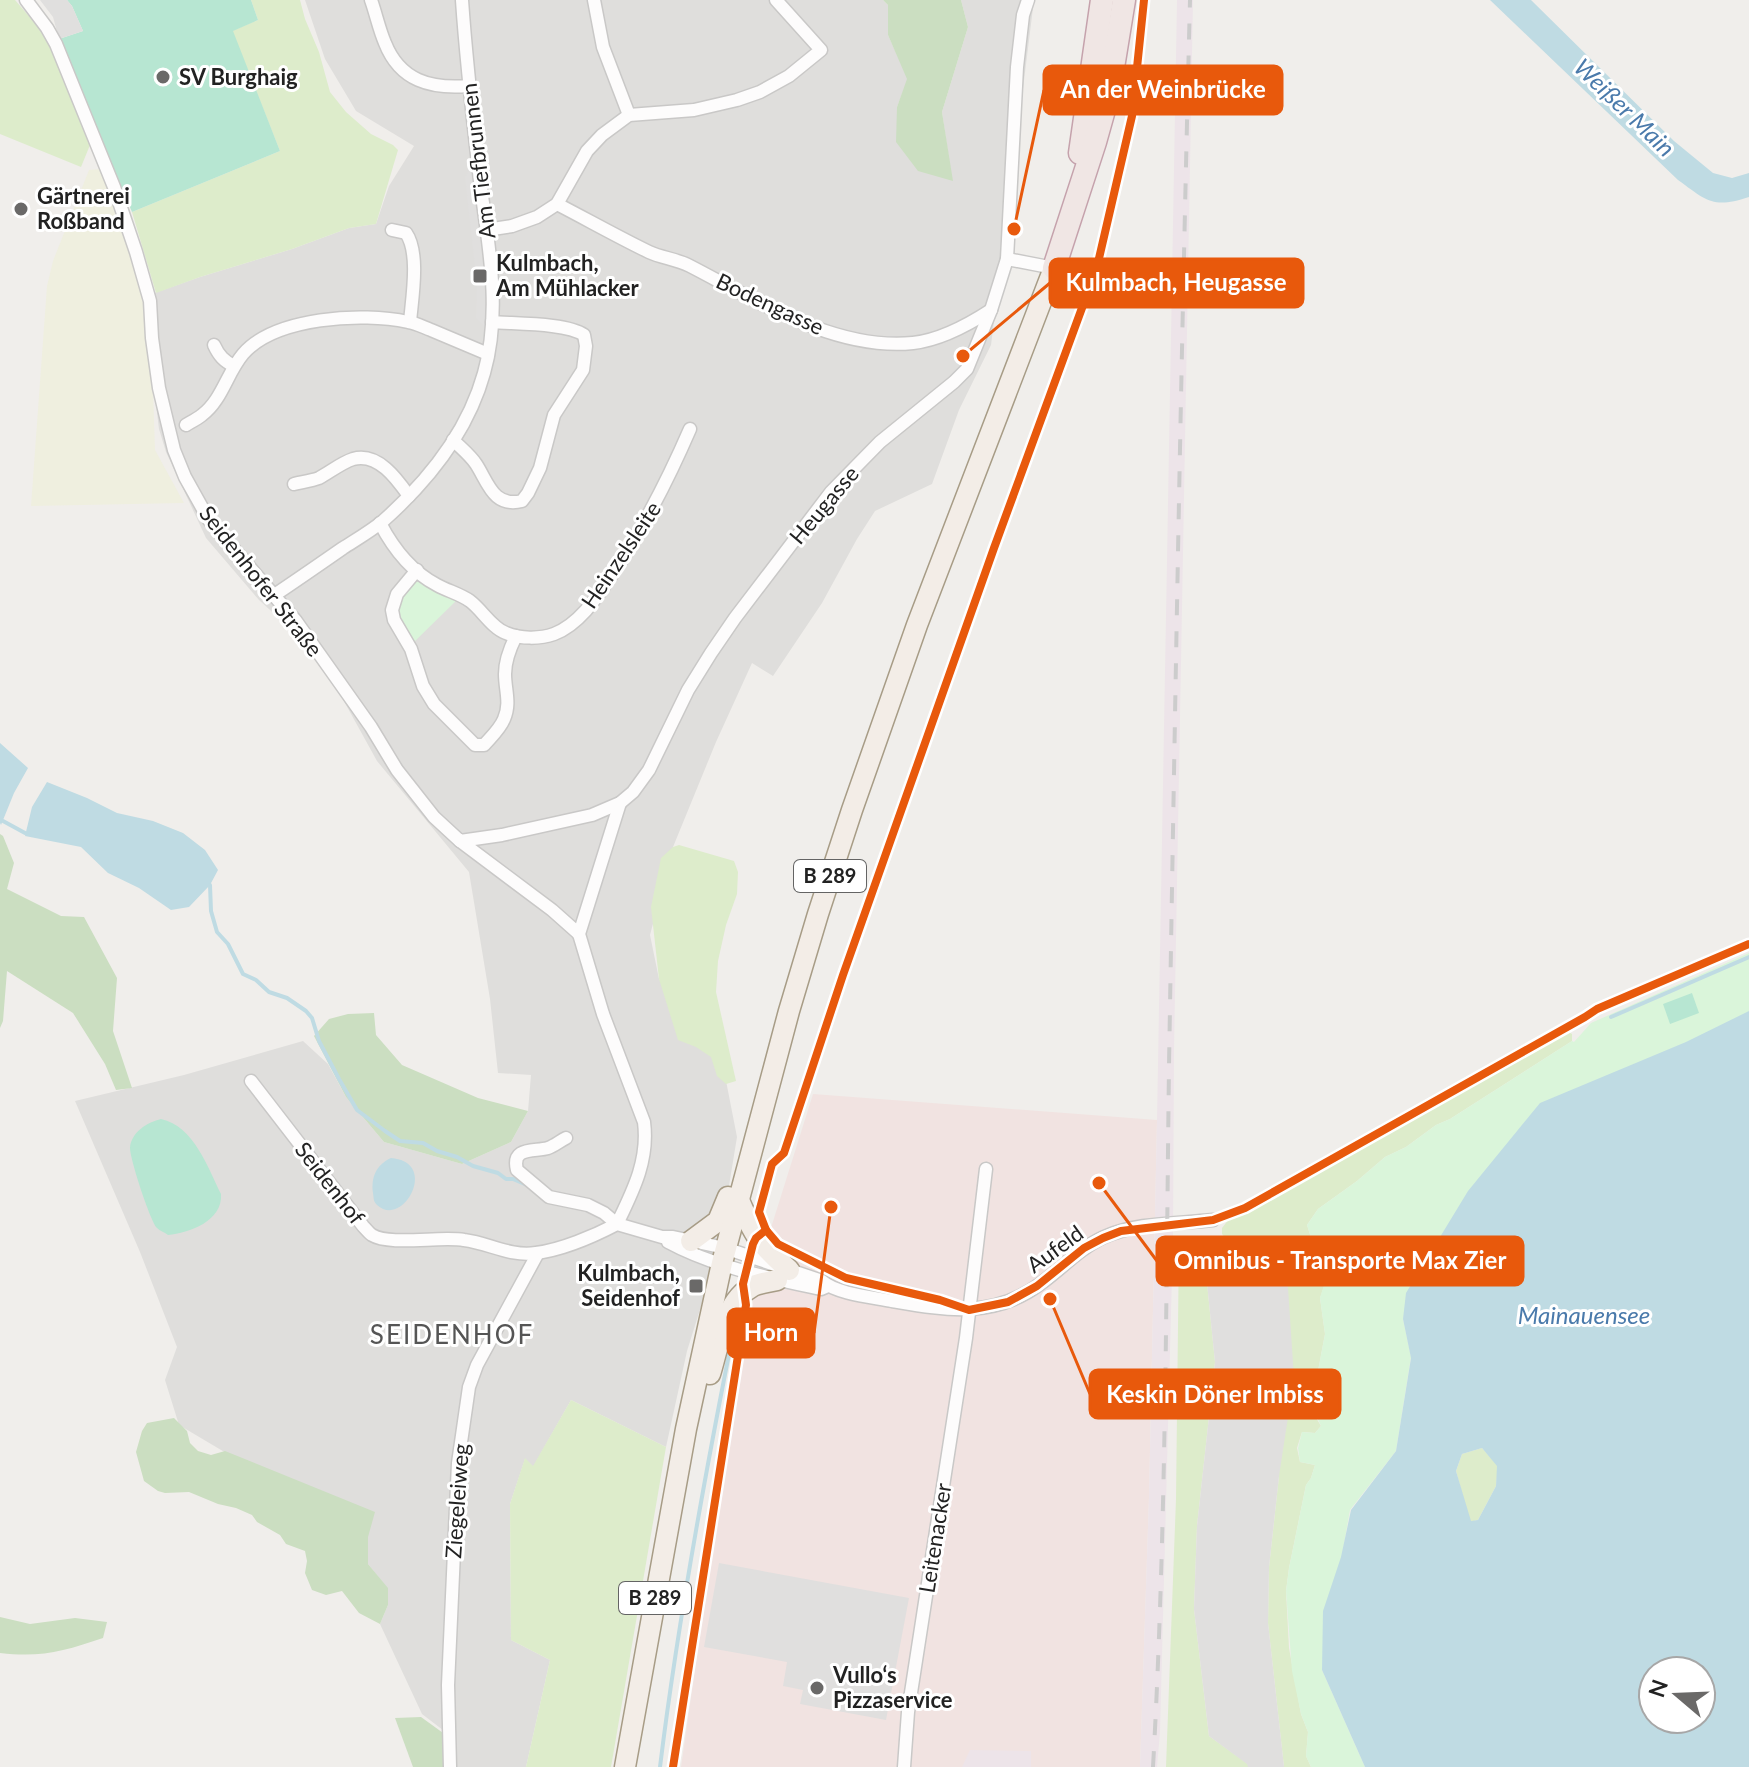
<svg xmlns="http://www.w3.org/2000/svg" width="1749" height="1767" viewBox="0 0 1749 1767" font-family="Lato,sans-serif">
<style>
.residential{fill:#dfdedc}
.commercial{fill:#f1e3e1}
.industrial{fill:#ede4e9}
.farmland{fill:#efefdf}
.grass{fill:#ddeccb}
.forest{fill:#cbdec1}
.park{fill:#daf5da}
.pitch{fill:#b7e6d2}
.parking{fill:#e0dfde}
.water{fill:#bfdbe3;fill-rule:evenodd}
.lines{fill:none;stroke-linecap:round;stroke-linejoin:round}
.stream{stroke:#bfdbe3;stroke-width:4}
.minor-casing{stroke:#c9c8c7;stroke-width:15}
.primary-casing{stroke:#a79c86;stroke-width:23}
.trunk-casing{stroke:#c5a2ac;stroke-width:25}
.minor{stroke:#fdfcfc;stroke-width:12}
.primary{stroke:#f3ede7;stroke-width:20}
.trunk{stroke:#f0e6e4;stroke-width:22}
.rail{stroke:#ccc;stroke-width:4;stroke-dasharray:16 16;stroke-linecap:butt}
.cycleway-casing{stroke:#fff;stroke-width:13}
.cycleway{stroke:#e8590c;stroke-width:8}
.poi-dot{fill:#6a6968;stroke:#fff;stroke-width:3}
.labels{text-anchor:middle;stroke-width:6;stroke-linejoin:round;paint-order:stroke}
.shield{fill:#fff;stroke:#646464;stroke-width:2}
.shield-label{font-size:20px;font-weight:bold;fill:#222}
.poi-label{font-size:22px;font-weight:bold;fill:#222;stroke:#fff;text-anchor:start}
.street-label{font-size:22px;fill:#222;stroke:#fff}
.water-label{font-size:24px;font-style:italic;fill:#4a7aab;stroke:#fff}
.quarter-label{font-size:26px;letter-spacing:2px;fill:#555;stroke:#fff}
.leader{fill:none;stroke:#e8590c;stroke-width:3}
.callout-dot{fill:#e8590c;stroke:#fff;stroke-width:3}
.callout{fill:#e8590c;stroke:#e8590c;stroke-width:3}
.callout-label{font-size:24px;text-anchor:middle;font-weight:bold;fill:#fff}
</style>
<rect width="100%" height="100%" fill="#f0eeeb"/>
<polygon class="residential" points="305,0 883,0 888,5 888,35 908,79 897,107 952,180 942,112 968,27 961,0 1034,0 991,345 959,410 932,484 875,511 857,539 822,603 773,676 752,663 716,742 673,847 650,935 659,979 719,1045 737,1137 728,1192 717,1229 708,1284 687,1351 666,1447 571,1400 533,1467 525,1459 510,1504 511,1640 550,1660 526,1767 453,1767 452,1737 422,1714 380,1624 388,1605 388,1589 368,1564 368,1537 179,1425 165,1380 177,1347 140,1252 75,1101 184,1075 303,1041 328,1064 346,1097 384,1142 462,1164 511,1142 528,1111 531,1075 498,1073 490,999 469,872 377,761 340,694 312,648 259,600 206,538 166,452 159,429 143,297 200,277 292,249 349,228 376,224 389,186 414,146 356,111 325,59"/>
<polygon class="commercial" points="813,1094 1157,1120 1149,1497 1140,1767 681,1767 725,1461 752,1304 770,1231"/>
<g class="industrial">
<polygon points="1177,0 1193,0 1174,1050 1173,1237 1160,1732 1157,1767 1140,1767 1149,1497 1157,1120"/>
<polygon points="970,1750 1031,1751 1031,1767 962,1767"/>
</g>
<polygon class="farmland" points="100,169 130,254 146,310 153,389 155,450 184,503 31,506 47,286 53,261 89,170"/>
<g class="grass">
<polygon points="0,0 15,0 46,36 90,145 81,167 0,134"/>
<polygon points="251,0 300,0 305,19 319,52 330,92 346,112 371,134 393,145 398,150 376,224 349,228 292,249 200,277 156,293 132,212 280,151 232,31 258,20"/>
<polygon points="679,845 734,861 738,872 737,894 726,925 718,961 716,992 736,1081 726,1084 717,1076 711,1057 696,1047 678,1040 659,979 651,907 661,858 673,847"/>
<polygon points="1565,1030 1572,1034 1572,1041 1450,1119 1436,1125 1406,1147 1385,1157 1357,1181 1318,1209 1307,1225 1316,1253 1329,1272 1320,1298 1325,1334 1318,1371 1311,1388 1315,1416 1321,1426 1315,1433 1302,1432 1297,1448 1300,1462 1315,1465 1311,1478 1306,1485 1289,1568 1286,1591 1289,1648 1301,1714 1308,1732 1306,1756 1311,1767 1284,1767 1268,1623 1269,1567 1279,1476 1258,1253 1231,1245 1222,1234 1222,1228 1229,1219 1257,1206 1408,1120 1474,1086"/>
<polygon points="1210,1238 1217,1246 1207,1283 1215,1362 1197,1526 1194,1609 1209,1736 1248,1764 1248,1767 1166,1767 1176,1499 1179,1239 1197,1240"/>
<polygon points="571,1400 666,1447 611,1767 526,1767 550,1660 511,1640 510,1504 525,1458 533,1466"/>
<polygon points="1482,1448 1498,1466 1496,1486 1478,1520 1470,1522 1456,1471 1462,1454"/>
</g>
<g class="forest">
<polygon points="883,0 961,0 968,27 942,112 953,181 918,171 896,142 897,107 907,79 888,35 888,5"/>
<polygon points="0,834 3,836 14,863 7,889 61,916 84,917 117,978 113,1031 132,1088 116,1090 105,1064 73,1013 7,971 3,1021 0,1028"/>
<polygon points="374,1013 376,1035 402,1065 478,1098 528,1111 511,1142 462,1164 384,1142 346,1097 314,1036 329,1019 348,1014"/>
<polygon points="174,1418 187,1431 190,1443 198,1451 211,1455 225,1451 375,1512 368,1537 368,1564 388,1588 388,1605 380,1624 359,1613 342,1591 326,1595 312,1590 305,1573 307,1561 305,1551 286,1544 280,1535 257,1522 252,1515 236,1508 218,1504 189,1492 165,1493 158,1491 144,1481 136,1452 142,1431 147,1423"/>
<path d="M0,1617L30,1624L75,1618L107,1622L103,1638C65,1651 41,1658 0,1653Z"/>
<polygon points="421,1717 450,1738 450,1767 413,1767 395,1718"/>
</g>
<g class="park">
<polygon points="412,582 421,582 459,598 411,645 395,612 398,598"/>
<polygon points="1749,953 1749,1011 1403,1319 1411,1357 1396,1451 1350,1510 1322,1670 1365,1767 1311,1767 1306,1756 1308,1732 1301,1714 1292,1671 1286,1591 1289,1568 1306,1485 1311,1478 1315,1465 1300,1462 1298,1448 1302,1432 1315,1433 1321,1426 1310,1402 1311,1388 1318,1371 1325,1334 1320,1298 1328,1272 1316,1253 1307,1225 1318,1209 1357,1181 1385,1157 1406,1147 1436,1125 1450,1119 1572,1041 1574,1042 1591,1023"/>
</g>
<g class="pitch">
<polygon points="67,0 251,0 258,20 233,31 280,151 132,212 59,39 83,31 72,6"/>
<polygon points="1692,993 1699,1013 1670,1024 1663,1004"/>
<path d="M161,1119C194,1126 208,1168 221,1194C223,1221 189,1233 168,1235C164,1232 160,1231 157,1228C150,1220 130,1159 130,1148C131,1132 148,1122 161,1119Z"/>
</g>
<g class="parking">
<polygon points="40,0 67,0 72,6 83,31 59,39 53,17"/>
<polygon points="473,163 489,284 486,329 476,318 477,285 465,177"/>
<polygon points="1231,1245 1258,1253 1276,1250 1287,1273 1294,1378 1279,1476 1269,1567 1268,1623 1284,1767 1248,1767 1247,1764 1209,1736 1194,1609 1197,1526 1215,1362 1207,1283 1217,1246"/>
<polygon points="719,1563 909,1598 886,1720 800,1704 803,1690 783,1686 787,1662 704,1647"/>
</g>
<g class="water">
<path d="M1490,0H1531L1674,141L1713,173L1732,178L1749,173V197C1713,209 1707,201 1678,180Z"/>
<polygon points="0,743 28,768 14,793 1,825 0,823"/>
<polygon points="47,782 87,798 117,813 153,821 183,833 205,850 218,870 210,885 189,907 171,910 139,888 108,873 81,847 25,836 32,807"/>
<path d="M1749,1011V1767H1365L1322,1670L1323,1611L1341,1557L1351,1510L1396,1451L1411,1358L1403,1319L1406,1293L1468,1191L1540,1103L1686,1042ZM1482,1448L1497,1466L1496,1486L1478,1520L1471,1521L1456,1471L1462,1454ZM1653,1671H1701V1719H1653Z"/>
<path d="M391,1158C440,1162 403,1229 377,1205C373,1201 374,1199 373,1193C371,1177 376,1165 391,1158Z"/>
</g>
<g class="lines">
<g class="stream">
<polyline points="3,821 25,833"/>
<polyline points="210,885 211,911 217,932 228,944 243,974 256,980 269,992 287,998 306,1011 312,1018 319,1041 339,1079 357,1110 385,1131 400,1141 423,1143 437,1151 457,1157 473,1166 498,1173 506,1179 513,1179 527,1185"/>
<polyline points="1611,1017 1749,957"/>
<path d="M660,1767C678,1620 705,1474 734,1329"/>
</g>
<g class="minor-casing">
<g id="minor">
<polyline points="26,0 47,28 56,44 114,187 136,252 150,301 152,338 159,388 174,450 185,477 209,520 296,621 371,727 397,770 434,817 460,841 502,835 592,815 620,803 633,792 649,770 688,690 711,653 735,618 831,492 880,442 954,382 967,369 991,310 1007,259 1017,67 1023,15 1028,0"/>
<path d="M371,0C376,14 379,29 385,43C400,81 431,89 468,86"/>
<polyline points="594,0 603,47 629,115"/>
<path d="M557,204C588,220 618,237 649,252C662,258 677,259 690,266C756,300 835,351 913,343C941,340 968,325 991,310"/>
<path d="M392,230L406,233C420,253 412,298 410,322"/>
<polyline points="486,230 512,226 537,217 557,204 587,151 602,135 629,115 694,110 737,100 760,92 789,76 821,50 776,0"/>
<polyline points="1007,259 1054,268"/>
<path d="M214,345C219,356 224,361 234,366"/>
<path d="M186,425C191,422 197,419 202,415C222,400 227,373 243,354C275,317 362,312 408,322C416,323 423,327 431,330C450,338 469,346 488,354"/>
<path d="M453,440C461,448 470,455 476,464C488,482 493,508 522,501L528,493L540,468L554,415L583,370L586,346L584,335C567,323 516,324 492,322"/>
<path d="M294,484C302,482 311,481 319,478C330,472 341,463 353,459C378,452 397,479 409,496"/>
<path d="M380,523C393,548 412,572 437,585C448,591 460,594 470,601C482,610 492,628 506,633C520,639 540,639 554,634C578,625 596,599 609,579C642,531 667,482 690,429"/>
<path d="M417,570L397,594L392,610L394,620L411,649L423,686L434,704L475,745H484C491,737 500,729 504,719C511,703 505,690 505,674C505,660 510,648 516,636"/>
<path d="M273,596C297,580 320,564 343,548C357,539 371,531 383,521C428,481 468,431 484,373C502,310 488,243 480,181C473,120 466,60 462,0"/>
<polyline points="460,841 552,910 579,934"/>
<path d="M251,1081L363,1226C366,1229 369,1233 372,1235C390,1246 440,1236 464,1240C489,1243 510,1257 536,1253C561,1250 594,1236 617,1224L662,1237H673L725,1248L822,1281C837,1294 872,1297 892,1301C945,1310 993,1319 1040,1284C1061,1269 1080,1248 1104,1237C1137,1222 1178,1224 1213,1220"/>
<path d="M566,1138C560,1141 554,1146 548,1148C535,1152 511,1146 517,1170L549,1197L588,1205L604,1213L617,1224C633,1191 649,1160 644,1122L603,1014L579,934L620,803"/>
<path d="M668,1242C714,1267 770,1278 821,1289L828,1286"/>
<polyline points="450,1767 448,1685 458,1463 469,1387 477,1365 538,1253"/>
<polyline points="904,1767 908,1712 966,1338 986,1169"/>
</g>
</g>
<g class="primary-casing">
<g id="primary">
<path d="M738,1198C754,1236 759,1243 789,1270"/>
<polyline points="691,1241 718,1221 728,1197"/>
<path d="M710,1374C719,1346 724,1301 753,1286C760,1283 769,1282 777,1280"/>
<polyline points="625,1767 686,1429 722,1263 789,1011 818,914 852,810 917,625 1054,268"/>
</g>
</g>
<g class="trunk-casing">
<g id="trunk">
<polyline points="1080,153 1102,0"/>
<polyline points="1054,268 1095,142 1109,92 1124,0"/>
</g>
</g>
<use href="#minor" class="minor"/>
<use href="#primary" class="primary"/>
<use href="#trunk" class="trunk"/>
<path class="rail" d="M1153,1767C1166,1533 1166,1299 1169,1066C1175,710 1181,355 1190,0"/>
<g class="cycleway-casing">
<g id="cycleway">
<polyline points="1144,0 1132,116 1097,267 994,548 843,975 784,1153 772,1164 759,1212 766,1230 778,1244 846,1278 940,1300 969,1310 1008,1302 1037,1286 1084,1248 1103,1238 1121,1231 1213,1220 1245,1208 1585,1017 1597,1009 1749,944"/>
<polyline points="673,1767 746,1305 743,1284 753,1244 756,1238 766,1230"/>
</g>
</g>
<use href="#cycleway" class="cycleway"/>
</g>
<g class="poi-dot">
<circle cx="163" cy="77" r="8"/>
<circle cx="21" cy="209" r="8"/>
<rect x="472" y="268" width="16" height="16" rx="4"/>
<rect x="688" y="1278" width="16" height="16" rx="4"/>
<circle cx="817" cy="1688" r="8"/>
</g>
<g class="labels">
<g class="shield">
<rect x="794" y="860" width="72" height="32" rx="6"/>
<rect x="619" y="1582" width="72" height="32" rx="6"/>
</g>
<g class="shield-label">
<text x="830" y="883">B 289</text>
<text x="655" y="1605">B 289</text>
</g>
<g class="poi-label">
<text x="179" y="85">SV Burghaig</text>
<text x="37" y="204">Gärtnerei<tspan x="37" dy="25">Roßband</tspan></text>
<text x="496" y="271">Kulmbach,<tspan x="496" dy="25">Am Mühlacker</tspan></text>
<text x="680" y="1281" text-anchor="end">Kulmbach,<tspan x="680" dy="25">Seidenhof</tspan></text>
<text x="833" y="1683">Vullo‘s<tspan x="833" dy="25">Pizzaservice</tspan></text>
</g>
<g class="street-label">
<text transform="translate(478 161) rotate(-97)" y="8">Am Tiefbrunnen</text>
<text transform="translate(770 304) rotate(25)" y="8">Bodengasse</text>
<text transform="translate(824 505) rotate(-50)" y="8">Heugasse</text>
<text transform="translate(621 555) rotate(-56)" y="8">Heinzelsleite</text>
<text transform="translate(261 581) rotate(52)" y="8">Seidenhofer Straße</text>
<text transform="translate(330 1183) rotate(52)" y="8">Seidenhof</text>
<text transform="translate(1055 1249) rotate(-36)" y="8">Aufeld</text>
<text transform="translate(457 1501) rotate(-86)" y="8">Ziegeleiweg</text>
<text transform="translate(935 1538) rotate(-81)" y="8">Leitenacker</text>
</g>
<g class="water-label">
<text transform="translate(1624 108) rotate(44)" y="8">Weißer Main</text>
<text x="1584" y="1324">Mainauensee</text>
</g>
<g class="quarter-label">
<text x="452" y="1344">SEIDENHOF</text>
</g>
</g>
<path class="leader" d="M1014 229L1044 90M963 356L1050 283M1099 1183L1157 1261M831 1207L814 1333M1050 1299L1090 1394"/>
<g class="callout-dot">
<circle cx="1014" cy="229" r="8"/>
<circle cx="963" cy="356" r="8"/>
<circle cx="1099" cy="1183" r="8"/>
<circle cx="831" cy="1207" r="8"/>
<circle cx="1050" cy="1299" r="8"/>
</g>
<g class="callout">
<rect x="1044" y="66" width="238" height="48" rx="8"/>
<rect x="1050" y="259" width="253" height="48" rx="8"/>
<rect x="1157" y="1237" width="366" height="48" rx="8"/>
<rect x="728" y="1309" width="86" height="48" rx="8"/>
<rect x="1090" y="1370" width="250" height="48" rx="8"/>
</g>
<g class="callout-label">
<text x="1163" y="98">An der Weinbrücke</text>
<text x="1176" y="291">Kulmbach, Heugasse</text>
<text x="1340" y="1269">Omnibus - Transporte Max Zier</text>
<text x="771" y="1341">Horn</text>
<text x="1215" y="1403">Keskin Döner Imbiss</text>
</g>
<g transform="translate(1677 1695) rotate(289)"><circle r="38" fill="#ffffff" stroke="#a7a7a7" stroke-width="2"/>
<path d="M0-6L14 30L0 20L-14 30Z" fill="#6a6968"/>
<text y="-12" font-size="22" font-weight="bold" text-anchor="middle" fill="#222222">N</text>
</g>
</svg>
